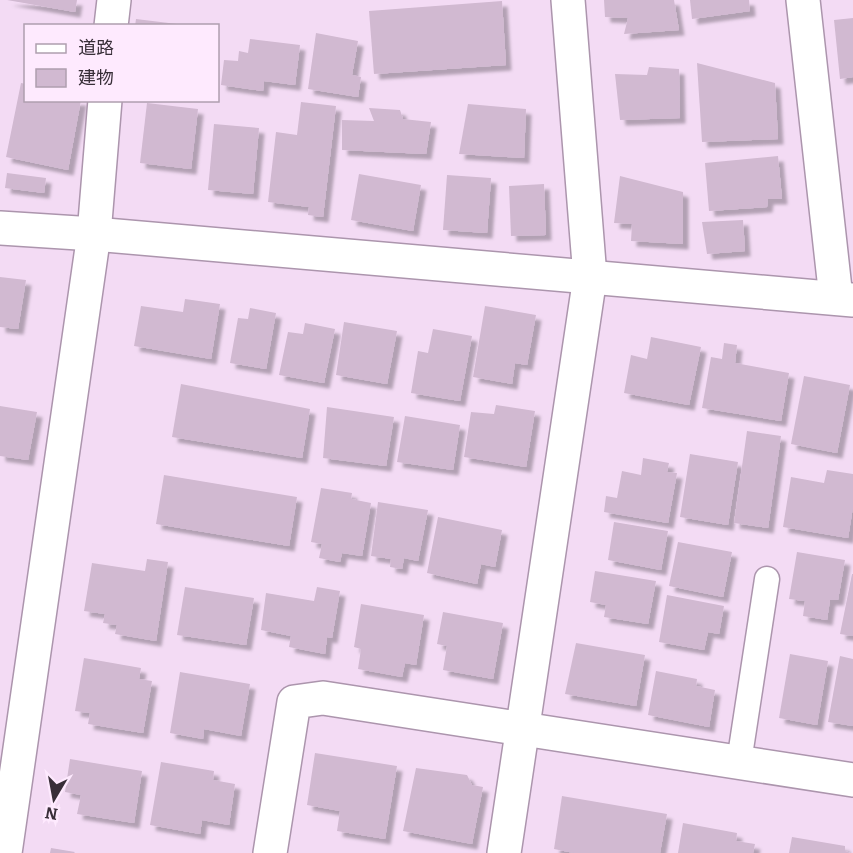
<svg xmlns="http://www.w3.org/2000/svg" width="853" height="853" viewBox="0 0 853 853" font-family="Bitter,'Noto Sans JP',serif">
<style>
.building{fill:#d1b9d1;filter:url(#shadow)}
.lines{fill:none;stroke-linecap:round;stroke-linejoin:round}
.service-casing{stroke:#ac95ad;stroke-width:27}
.minor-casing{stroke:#ac95ad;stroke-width:36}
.tertiary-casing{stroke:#ac95ad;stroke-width:36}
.service{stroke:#fff;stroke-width:24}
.minor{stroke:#fff;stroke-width:33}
.tertiary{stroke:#fff;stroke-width:33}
</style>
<defs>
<filter id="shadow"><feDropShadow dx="5.5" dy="5.5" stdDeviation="1.5" flood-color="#0004"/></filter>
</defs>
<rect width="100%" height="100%" fill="#f3dbf4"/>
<g class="building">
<polygon points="7,0 77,0 75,12"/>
<polygon points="604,0 674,0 679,30 624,34 628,18 605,17"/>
<polygon points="690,0 749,0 750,11 692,19"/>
<polygon points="502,1 506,65 374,74 369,11"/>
<polygon points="853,18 853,77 840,79 834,20"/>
<polygon points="136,19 177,24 177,26 135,26"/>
<polygon points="316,33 358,41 352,75 361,77 358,97 308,89"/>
<polygon points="250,39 300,45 295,85 264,81 263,91 221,85 224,60 238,61 239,51 248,53"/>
<polygon points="697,63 775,83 778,139 702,142"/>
<polygon points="649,67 679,69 680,118 620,120 615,74 647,75"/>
<polygon points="21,83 26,84 26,100 81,100 68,170 6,157"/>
<polygon points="301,102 336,106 323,217 308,215 309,207 268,202 276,132 297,135"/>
<polygon points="147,103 198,109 191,169 140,163"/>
<polygon points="468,104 526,109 524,158 459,154"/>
<polygon points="369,108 400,110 403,119 431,122 426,154 342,150 342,120 374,121"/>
<polygon points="214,124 259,128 253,194 208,190"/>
<polygon points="778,156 782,199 768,199 767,207 709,211 705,163"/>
<polygon points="7,173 46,178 44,193 5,188"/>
<polygon points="359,174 421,185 413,231 351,220"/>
<polygon points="447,175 491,178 487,233 443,230"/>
<polygon points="620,176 683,192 683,244 631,241 632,224 614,223"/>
<polygon points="544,184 546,235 511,236 509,186"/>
<polygon points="743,220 745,251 707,254 702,222"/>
<polygon points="0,277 26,280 18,329 0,327"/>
<polygon points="185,299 220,304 211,359 134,346 141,306 183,312"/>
<polygon points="485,306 536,315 527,365 515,363 512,384 473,377"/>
<polygon points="250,308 276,313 266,369 230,363 238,318 248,319"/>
<polygon points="344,322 397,331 387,384 336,375"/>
<polygon points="305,323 335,329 324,383 279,375 288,332 303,334"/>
<polygon points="433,329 472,336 460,401 411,393 418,351 428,353"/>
<polygon points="651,337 701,347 689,405 624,393 631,355 647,359"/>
<polygon points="724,343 737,345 735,363 789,373 781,421 702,408 711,357 722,359"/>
<polygon points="804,376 850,385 837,453 791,444"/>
<polygon points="181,384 310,409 302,458 172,437"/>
<polygon points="496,405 535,411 526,467 464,457 471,412 494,414"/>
<polygon points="0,406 37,412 28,460 0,456"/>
<polygon points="327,407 394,417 386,466 323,458"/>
<polygon points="405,416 460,425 453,470 397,462"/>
<polygon points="747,431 781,436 768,528 734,523"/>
<polygon points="690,454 738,462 728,525 680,517"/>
<polygon points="643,458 669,463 667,472 677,473 668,523 604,512 606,496 617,498 622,471 641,475"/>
<polygon points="827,470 853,474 853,507 848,538 783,527 791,477 824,483"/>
<polygon points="164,475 297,497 289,546 156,524"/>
<polygon points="321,488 352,493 351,499 371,503 362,556 342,553 340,562 319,558 322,544 311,542"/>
<polygon points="378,502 428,510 418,561 404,558 402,569 390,567 391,559 371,556"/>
<polygon points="438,517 502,530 495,567 481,564 477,584 427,573"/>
<polygon points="614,522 668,531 661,570 608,560"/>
<polygon points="678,542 732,552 723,597 669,586"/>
<polygon points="797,552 845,560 838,600 830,600 827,620 803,616 805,601 789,599"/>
<polygon points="147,559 168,562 156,641 115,634 117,625 103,623 105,614 84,611 92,563 145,571"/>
<polygon points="595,571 656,581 648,624 604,617 606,605 590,602"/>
<polygon points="852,574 853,574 853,636 840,634"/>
<polygon points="185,587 254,598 246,645 177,635"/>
<polygon points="317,587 340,591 332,638 327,637 325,654 289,647 291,636 261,630 266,593 314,601"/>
<polygon points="667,595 724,606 719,634 708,632 704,650 659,642"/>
<polygon points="361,604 424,615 416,665 405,663 402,677 358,669 361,649 354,647"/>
<polygon points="443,612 503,623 493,679 443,670 447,646 437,644"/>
<polygon points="576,643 645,655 636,706 565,694"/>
<polygon points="790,654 828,661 817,725 779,718"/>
<polygon points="840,656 853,659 853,726 828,722"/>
<polygon points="84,658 141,668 139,679 152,681 143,733 88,724 90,713 75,711"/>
<polygon points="656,671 697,679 696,686 715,690 709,727 648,715"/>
<polygon points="180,672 250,684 241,736 204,729 203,739 170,733"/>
<polygon points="315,753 397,766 385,839 337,831 340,811 307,805"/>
<polygon points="70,759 142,771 134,823 77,814 81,795 65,792"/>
<polygon points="161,762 214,771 213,780 235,784 229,825 202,820 200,834 150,825"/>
<polygon points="416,768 467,775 472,785 483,787 472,844 403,831"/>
<polygon points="562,796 667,814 660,853 574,853 554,849"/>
<polygon points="683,823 737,833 736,841 755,844 753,853 678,853"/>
<polygon points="792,837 845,846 845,851 850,853 789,853"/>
<polygon points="51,848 75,852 74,853 50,853"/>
</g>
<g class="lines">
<g class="service-casing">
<polyline id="service" points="739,762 767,579"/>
</g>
<g class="minor-casing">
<g id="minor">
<polyline points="803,0 836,298"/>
<polyline points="111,26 114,0"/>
<polyline points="0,228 94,234 853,300"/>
<polyline points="94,234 105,100"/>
<polyline points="270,853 294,702 323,698 853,780"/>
<polyline points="504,853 590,277 568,0"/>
</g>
</g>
<g class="tertiary-casing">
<polyline id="tertiary" points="5,853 94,234"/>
</g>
<use href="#service" class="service"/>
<use href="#minor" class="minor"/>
<use href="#tertiary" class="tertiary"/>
</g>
<rect x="24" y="24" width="195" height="78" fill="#feeafe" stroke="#af9faf" stroke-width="1.5"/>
<rect x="36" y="44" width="30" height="9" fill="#ffffff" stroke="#af9faf" stroke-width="1.5"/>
<text x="78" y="54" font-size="18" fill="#382e38">道路</text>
<rect x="36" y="69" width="30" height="18" fill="#d1b9d1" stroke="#af9faf" stroke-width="1.5"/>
<text x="78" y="84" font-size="18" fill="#382e38">建物</text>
<g transform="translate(54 799) rotate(190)" stroke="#feeafe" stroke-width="4.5" paint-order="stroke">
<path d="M0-4.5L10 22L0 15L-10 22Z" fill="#382e38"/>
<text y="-9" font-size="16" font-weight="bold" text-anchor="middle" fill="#382e38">N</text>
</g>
</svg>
